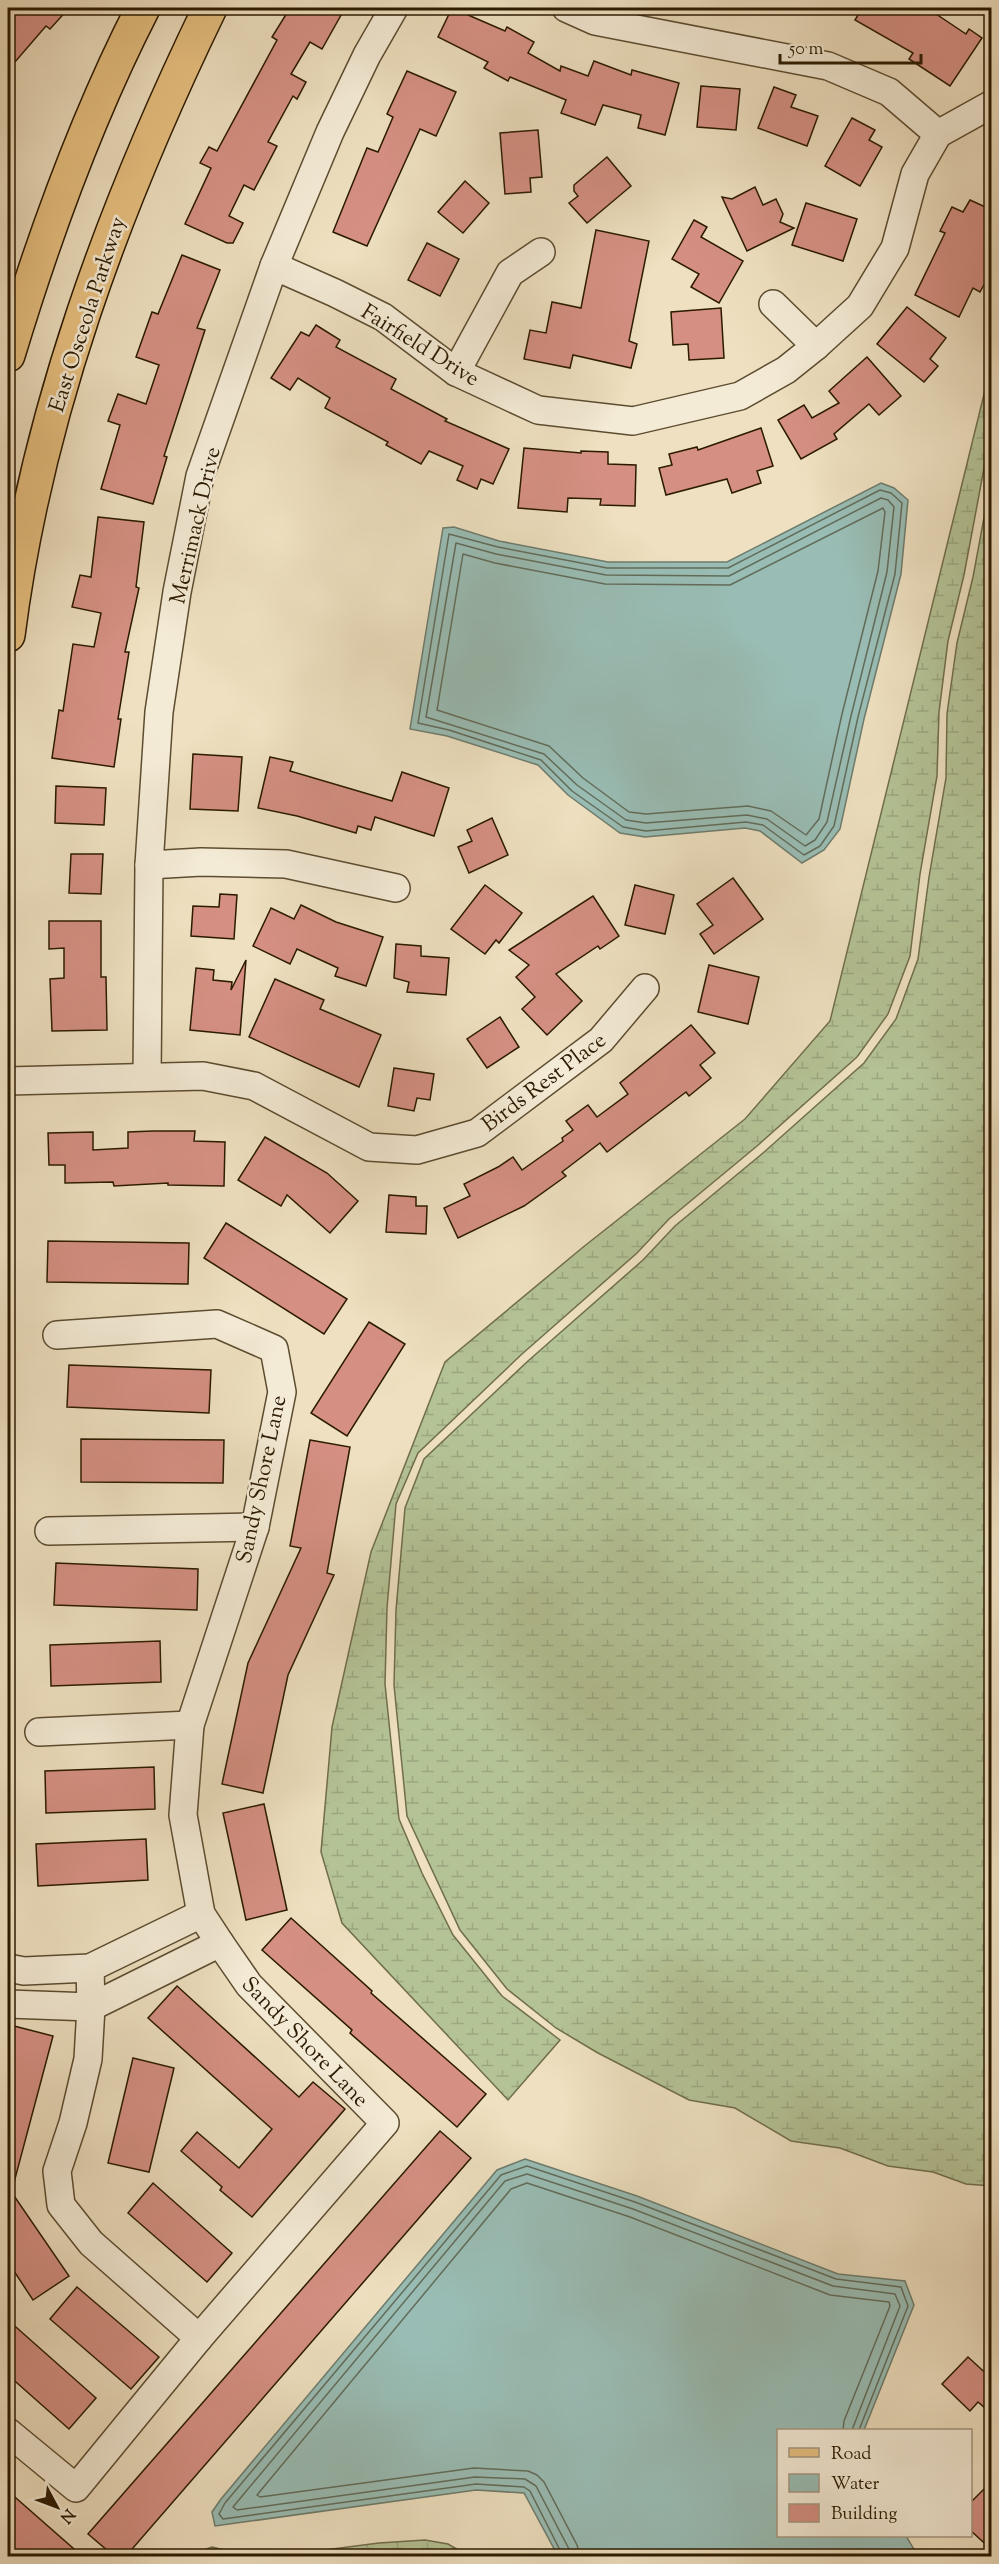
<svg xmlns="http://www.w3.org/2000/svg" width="999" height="2564" viewBox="0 0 999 2564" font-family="'Sorts Mill Goudy',serif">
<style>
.wetland{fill:url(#wetland-marsh);stroke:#706e4b;stroke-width:1.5}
.water{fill:#99bdb5;stroke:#6d7c6d;stroke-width:1.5}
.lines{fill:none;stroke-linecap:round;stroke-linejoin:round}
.shore{stroke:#626c5a;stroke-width:1.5}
.building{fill:#d59083;stroke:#2b1a00;stroke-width:1.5}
.minor-casing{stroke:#5c4c30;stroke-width:30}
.major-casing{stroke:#2b1a00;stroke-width:36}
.minor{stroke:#f4ebd6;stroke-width:27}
.major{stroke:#e7c080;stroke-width:33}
.labels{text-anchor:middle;stroke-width:5;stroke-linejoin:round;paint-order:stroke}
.street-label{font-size:22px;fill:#2b1a00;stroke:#f4ebd6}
</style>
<defs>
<pattern id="wetland-marsh" width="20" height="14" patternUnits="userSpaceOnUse" patternTransform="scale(1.5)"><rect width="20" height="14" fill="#b4c396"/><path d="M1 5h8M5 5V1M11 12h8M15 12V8" fill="none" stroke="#9ba780"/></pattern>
</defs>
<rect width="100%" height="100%" fill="#eee0c0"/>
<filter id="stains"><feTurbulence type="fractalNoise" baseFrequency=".00333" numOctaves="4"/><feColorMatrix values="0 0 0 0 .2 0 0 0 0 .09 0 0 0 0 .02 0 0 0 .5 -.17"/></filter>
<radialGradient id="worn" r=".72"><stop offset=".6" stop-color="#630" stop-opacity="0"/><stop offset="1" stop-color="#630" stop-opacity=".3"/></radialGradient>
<g class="wetland">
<polygon points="991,366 991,431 964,575 948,641 939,712 937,776 920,874 910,956 888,1014 857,1057 757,1146 669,1219 637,1253 522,1354 418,1453 396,1504 387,1608 385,1684 399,1819 422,1873 453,1935 502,1996 560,2040 508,2100 342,1923 321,1852 332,1727 371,1552 445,1362 582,1248 745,1119 830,1021"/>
<polygon points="991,480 991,2186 966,2184 933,2172 888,2166 840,2148 791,2141 735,2108 689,2100 598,2053 556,2028 507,1989 460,1930 407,1816 394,1685 396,1610 405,1508 424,1459 528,1361 643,1260 675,1226 763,1153 864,1063 896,1019 918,959 929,877 946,778 947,714 957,643 973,577"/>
<polygon points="425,2540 448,2544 469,2556 278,2556 379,2543"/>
<polygon points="212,2547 249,2556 186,2556"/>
</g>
<g class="water">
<polygon points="881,483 894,488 908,500 901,574 864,719 840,829 824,850 802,863 760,831 745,828 645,837 620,833 568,795 538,765 447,736 410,729 443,528 454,527 499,541 608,562 727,562"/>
<polygon points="525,2159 637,2196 838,2274 905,2281 914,2305 864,2430 778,2430 778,2536 906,2536 918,2556 558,2556 524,2493 476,2490 215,2526 212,2512 221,2499 497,2170"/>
</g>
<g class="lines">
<g class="shore">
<polygon points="880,490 891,493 902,503 895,574 858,717 834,826 820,846 804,855 763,825 746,822 646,831 623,827 572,791 541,760 449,730 418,723 449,534 498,547 607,568 728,568"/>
<polygon points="881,498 888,500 894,507 887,572 851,716 827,822 815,840 805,846 767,819 747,815 646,823 626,820 577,785 544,754 426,717 456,543 496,554 606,575 729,576"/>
<polygon points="883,508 885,512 878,571 842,714 819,819 806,835 771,811 748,806 646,814 629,812 583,778 549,746 437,710 463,554 495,563 605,584 730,585"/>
<polyline points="563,2556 530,2491 524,2487 476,2484 223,2519 219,2514 225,2503 501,2175 527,2166 635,2202 836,2279 901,2287 908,2306 859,2430"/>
<polyline points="571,2556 569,2549 536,2486 525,2479 475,2477 237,2510 233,2507 505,2181 527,2174 633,2209 833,2286 895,2294 900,2306 852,2430"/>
<polyline points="580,2556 577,2545 544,2482 537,2475 528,2471 474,2468 260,2497 257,2495 511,2189 527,2183 630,2217 830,2295 889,2302 890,2306 844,2421 843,2430"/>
</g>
</g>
<g class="building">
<polygon points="8,8 69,8 50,29 46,26 8,70"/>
<polygon points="290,8 345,8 322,49 310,42 291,74 306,82 297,99 293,96 268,142 277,146 254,190 244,185 229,216 243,223 233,243 227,243 185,224 211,168 200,163 209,147 217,151 277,40 272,37"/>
<polygon points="452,8 505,31 507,27 534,42 528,53 560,71 561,66 588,76 594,61 631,75 632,70 679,83 665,135 638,128 641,115 603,105 595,125 561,113 566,100 510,77 508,81 484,68 488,62 438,37"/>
<polygon points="862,8 927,8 966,34 969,29 982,38 950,86 909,59 913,53 855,20"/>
<polygon points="407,71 456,92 436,136 420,129 367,246 333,232 367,148 378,152 393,117 387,114"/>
<polygon points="701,86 740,89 736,130 697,127"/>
<polygon points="774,87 796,95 791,107 818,116 807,146 758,128"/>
<polygon points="852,118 875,130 869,140 882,147 860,186 825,166"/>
<polygon points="538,130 542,177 530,178 531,192 505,194 500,133"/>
<polygon points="607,157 631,186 587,223 569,203 578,196 574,191 574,185"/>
<polygon points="465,181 489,203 463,233 438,212"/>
<polygon points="755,187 763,205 776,199 783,214 780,222 794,228 747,251 722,197 732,199"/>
<polygon points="970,200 992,210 992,270 980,292 973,288 959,317 915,295 945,233 940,231 952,207 963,212"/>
<polygon points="806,203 857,219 843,261 792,245"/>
<polygon points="694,220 707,227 701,237 743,261 719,303 691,287 699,274 672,259"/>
<polygon points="596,230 649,241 629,341 637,344 631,368 573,355 570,368 524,359 530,330 546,333 552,302 581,308"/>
<polygon points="427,243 459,259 440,296 408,280"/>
<polygon points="182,255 220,270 197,328 205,330 164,456 167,457 153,504 101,489 120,425 108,421 118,394 146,404 159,365 136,357 152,312 158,314"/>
<polygon points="907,307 946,338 930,359 938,366 924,382 877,344"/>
<polygon points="721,308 724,358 689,360 688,344 673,345 671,312"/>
<polygon points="316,325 340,340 336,347 396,379 391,389 447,419 445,421 509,449 493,484 481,479 477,489 457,480 463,466 429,451 421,464 386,445 388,442 325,408 330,398 298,378 290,390 271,378 301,332 309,336"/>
<polygon points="867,357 901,396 879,415 869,404 834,434 837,439 801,459 778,420 804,405 812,418 839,403 829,391"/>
<polygon points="761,428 773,466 757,471 761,483 732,493 727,479 666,495 659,468 672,465 669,454 697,447 698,450"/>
<polygon points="524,448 581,453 581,451 608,452 608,464 636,465 635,506 600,505 601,499 568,498 567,512 518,508"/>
<polygon points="98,517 144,522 136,587 139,588 125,652 129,652 118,719 121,719 114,767 52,758 59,710 63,711 73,644 94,647 101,613 72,607 80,575 91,577"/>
<polygon points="193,754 242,757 238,811 190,809"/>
<polygon points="270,757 293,762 290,771 392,801 402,772 449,788 434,836 375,817 371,830 358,826 356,833 297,816 258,808"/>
<polygon points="56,786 106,788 104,825 55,823"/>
<polygon points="492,818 508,855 469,873 458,847 472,841 467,830"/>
<polygon points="71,854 103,854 101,894 69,893"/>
<polygon points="733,878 763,919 714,954 700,934 713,925 697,904"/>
<polygon points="485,885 522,913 499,943 496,940 485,954 451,929"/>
<polygon points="635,885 674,895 665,934 625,925"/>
<polygon points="220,894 237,895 234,939 191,936 193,906 219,907"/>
<polygon points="593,896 619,936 600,949 598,946 556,974 582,1001 547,1035 522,1009 535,997 516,977 529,965 509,950"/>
<polygon points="301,905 336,922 383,937 366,986 335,976 338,968 297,949 290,964 253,946 271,908 294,919"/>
<polygon points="49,921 101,921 101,977 106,977 107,1030 52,1031 50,979 64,978 64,948 49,949"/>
<polygon points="396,944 421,946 421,956 449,958 446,995 407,992 409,982 394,978"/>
<polygon points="246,960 240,1035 190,1030 196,968 214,970 213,980 232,982 231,990"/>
<polygon points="709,965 759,977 748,1024 698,1012"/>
<polygon points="275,979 324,1000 320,1009 381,1035 359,1087 249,1037"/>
<polygon points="500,1017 519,1047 487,1068 467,1039"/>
<polygon points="691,1025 715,1053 700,1065 711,1078 689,1096 686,1092 607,1152 600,1143 562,1172 566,1176 524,1206 458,1238 444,1208 470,1196 464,1184 498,1167 513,1157 522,1170 563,1141 562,1138 573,1130 566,1121 588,1105 597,1117 628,1094 620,1083"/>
<polygon points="394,1068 434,1074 430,1100 417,1098 414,1111 388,1106"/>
<polygon points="153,1131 195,1131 194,1141 225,1142 224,1186 168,1185 168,1183 114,1186 113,1182 65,1183 65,1165 49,1165 48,1133 93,1132 93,1150 128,1148 128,1132"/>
<polygon points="265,1137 327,1173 358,1201 330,1233 287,1195 281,1206 238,1180"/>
<polygon points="389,1195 416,1197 416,1206 427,1206 426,1234 386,1232"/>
<polygon points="226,1223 347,1299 324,1334 204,1258"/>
<polygon points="48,1241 189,1243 188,1284 47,1282"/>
<polygon points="369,1322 405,1344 347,1436 311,1413"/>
<polygon points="69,1365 211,1370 209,1413 67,1407"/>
<polygon points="81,1439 224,1440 223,1483 81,1482"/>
<polygon points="310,1440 350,1447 327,1573 334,1575 288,1675 263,1793 222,1784 248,1663 301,1548 290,1546"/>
<polygon points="56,1563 198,1569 197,1610 54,1605"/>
<polygon points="160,1641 161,1682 51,1686 50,1645"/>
<polygon points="154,1767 155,1809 46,1813 45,1771"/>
<polygon points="264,1804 287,1910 246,1920 223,1813"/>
<polygon points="146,1839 148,1880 38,1886 36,1844"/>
<polygon points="291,1918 372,1991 371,1993 486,2094 457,2127 350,2033 352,2030 262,1950"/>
<polygon points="177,1986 299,2097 313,2082 345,2109 252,2217 220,2190 222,2187 181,2151 197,2132 239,2168 272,2129 148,2018"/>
<polygon points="14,2026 53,2036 12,2190 10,2190 69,2276 33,2300 8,2262 8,2049"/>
<polygon points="133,2058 174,2068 149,2172 108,2163"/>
<polygon points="440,2131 471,2158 126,2556 114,2556 88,2534"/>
<polygon points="153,2183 232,2253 207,2282 128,2213"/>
<polygon points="77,2287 159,2357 131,2389 50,2319"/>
<polygon points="8,2320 96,2398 69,2429 8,2375"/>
<polygon points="968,2357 992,2379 992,2414 978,2402 970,2411 942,2384"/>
<polygon points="992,2481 992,2550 970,2530 970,2503"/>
<polygon points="8,2491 82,2556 16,2556 8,2549"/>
</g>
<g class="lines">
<g class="minor-casing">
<g id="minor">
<polyline points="566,8 595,21 828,66 889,92 938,134"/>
<polyline points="274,266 335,293 383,317 456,372 538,410 633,421 740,396 786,370 816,346 860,306 895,248 915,174 938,134 992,104"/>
<polyline points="773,304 816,346"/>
<polyline points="456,372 510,273 541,252"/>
<polyline points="149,865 201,862 286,864 396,888"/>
<polyline points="147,1077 149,865 159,712 177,592 200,476 274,266 330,132 367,55 394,8"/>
<polyline points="8,1081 203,1076 254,1086 369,1147 417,1150 477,1133 601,1040 645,988"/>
<polyline points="49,1531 255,1527"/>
<polyline points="39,1732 190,1725"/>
<polyline points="8,1968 24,1971 90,1968 201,1914"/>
<polyline points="90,1968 91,2007 88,2059 73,2123 57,2171 61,2205 91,2243 199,2338"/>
<polyline points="8,2004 91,2007 220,1943"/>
<polyline points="8,2432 76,2488 199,2338 385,2123 249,1985 220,1943 201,1914 183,1815 190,1725 255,1527 282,1392 274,1349 217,1324 57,1335"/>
</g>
</g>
<g class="major-casing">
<g id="major">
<path d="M8,355C44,236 86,119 143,8"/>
<path d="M8,635C36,415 114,206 210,8"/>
</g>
</g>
<use href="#minor" class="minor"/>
<use href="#major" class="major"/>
</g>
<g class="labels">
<g class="street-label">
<text transform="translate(86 314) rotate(-72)" y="8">East Osceola Parkway</text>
<text transform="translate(421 344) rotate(32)" y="8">Fairfield Drive</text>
<text transform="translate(194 525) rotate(-77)" y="8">Merrimack Drive</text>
<text transform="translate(543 1081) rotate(-37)" y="8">Birds Rest Place</text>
<text transform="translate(260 1479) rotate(-78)" y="8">Sandy Shore Lane</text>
<text transform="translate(306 2041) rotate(46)" y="8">Sandy Shore Lane</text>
</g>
</g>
<rect width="999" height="2564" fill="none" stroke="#eee0c0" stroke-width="30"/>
<rect x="9" y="9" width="981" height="2546" fill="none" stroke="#2b1a00" stroke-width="3"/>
<rect x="15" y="15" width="969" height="2534" fill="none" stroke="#2b1a00" stroke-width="1.5"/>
<rect x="777" y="2429" width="195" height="108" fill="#f4ebd6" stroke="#a49780" stroke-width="1.5"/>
<rect x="789" y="2448" width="30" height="9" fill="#e7c080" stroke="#a49780" stroke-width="1.5"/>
<text x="831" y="2459" font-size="18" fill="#2b1a00">Road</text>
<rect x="789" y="2474" width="30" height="18" fill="#99bdb5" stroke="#a49780" stroke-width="1.5"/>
<text x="831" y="2489" font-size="18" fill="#2b1a00">Water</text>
<rect x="789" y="2504" width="30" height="18" fill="#d59083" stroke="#a49780" stroke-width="1.5"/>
<text x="831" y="2519" font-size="18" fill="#2b1a00">Building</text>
<g transform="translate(57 2507) rotate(131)" stroke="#f4ebd6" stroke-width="4.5" paint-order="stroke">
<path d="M0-4.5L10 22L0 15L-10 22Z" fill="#2b1a00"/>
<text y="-9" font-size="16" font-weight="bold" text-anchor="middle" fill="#2b1a00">N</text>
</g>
<path d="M780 54v9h141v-9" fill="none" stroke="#2b1a00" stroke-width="3"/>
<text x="789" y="54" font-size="18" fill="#2b1a00" stroke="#f4ebd6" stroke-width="4.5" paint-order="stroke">50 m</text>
<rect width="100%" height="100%" filter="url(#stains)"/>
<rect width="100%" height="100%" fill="url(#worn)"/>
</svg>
